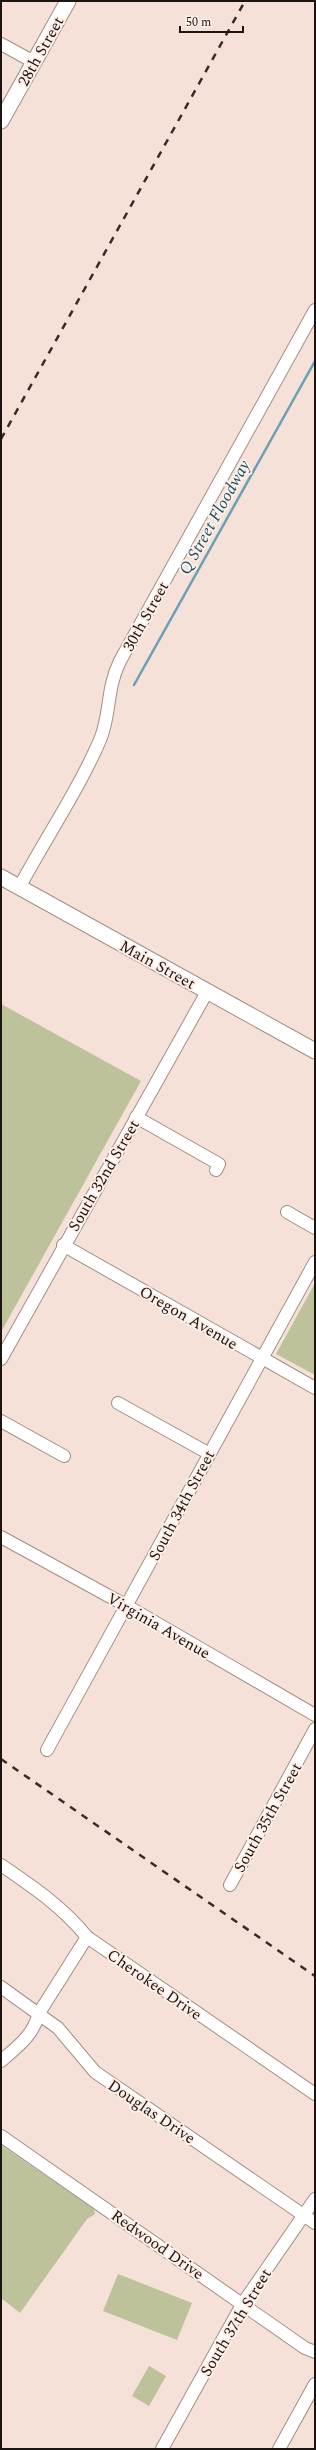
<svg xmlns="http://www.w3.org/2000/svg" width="316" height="2450" viewBox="0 0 316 2450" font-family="Spectral,serif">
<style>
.green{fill:#bec29b}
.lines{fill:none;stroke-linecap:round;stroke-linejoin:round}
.stream{stroke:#6c9fb4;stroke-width:2.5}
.minor-casing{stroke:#a08e86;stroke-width:14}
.major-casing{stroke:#a08e86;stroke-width:17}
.minor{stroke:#fff;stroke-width:12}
.major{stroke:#fff;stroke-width:15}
.rail{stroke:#352c29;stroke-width:2.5;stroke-dasharray:7 7;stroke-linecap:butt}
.labels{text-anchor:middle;stroke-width:4;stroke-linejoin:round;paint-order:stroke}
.street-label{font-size:16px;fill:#1b1411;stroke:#ffefe8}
.water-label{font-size:17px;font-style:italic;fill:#125167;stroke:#ffefe8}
</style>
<rect width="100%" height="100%" fill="#f5e1d8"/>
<g class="green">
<polygon points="1,1004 141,1081 1,1332"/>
<polygon points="315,1283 315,1375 276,1354"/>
<polygon points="1,2145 94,2209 95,2214 87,2219 20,2313 1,2298"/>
<polygon points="118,2274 192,2303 177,2340 103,2311"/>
<polygon points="149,2366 166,2376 149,2406 132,2396"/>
</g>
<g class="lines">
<polyline class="stream" points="134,685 315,361"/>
<g class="minor-casing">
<g id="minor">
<polyline points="1,44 34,62"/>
<path d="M19,888C45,839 78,791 100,740C111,714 106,689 120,661L315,310"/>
<polyline points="136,1117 219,1164 216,1170"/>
<polyline points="287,1212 315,1228"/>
<polyline points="63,1245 315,1388"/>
<polyline points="1,1359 207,992"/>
<polyline points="118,1403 208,1453"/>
<polyline points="1,1421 64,1456"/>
<polyline points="1,1537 127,1606 315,1715"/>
<polyline points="47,1750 315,1262"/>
<path d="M1,1865C33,1887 63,1907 87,1937L315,2094"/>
<polyline points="230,1885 315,1729"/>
<polyline points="1,1987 58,2028 95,2072 315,2223"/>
<path d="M1,2061C18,2046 33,2036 39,2013L87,1937"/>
<polyline points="1,2136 305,2348 315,2352"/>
<polyline points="162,2449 243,2303 315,2199"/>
<polyline points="279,2449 315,2384"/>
</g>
</g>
<g class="major-casing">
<g id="major">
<polyline points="1,121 68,1"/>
<polyline points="1,877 315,1051"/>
</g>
</g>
<use href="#minor" class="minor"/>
<use href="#major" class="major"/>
<g class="rail">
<polyline points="1,439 245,1"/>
<polyline points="1,1759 315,1976"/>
</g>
</g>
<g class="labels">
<g class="street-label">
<text transform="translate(40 51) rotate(-61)" y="6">28th Street</text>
<text transform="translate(145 616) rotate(-61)" y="6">30th Street</text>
<text transform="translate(158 964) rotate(29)" y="6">Main Street</text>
<text transform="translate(103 1175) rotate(-60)" y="6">South 32nd Street</text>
<text transform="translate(189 1317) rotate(30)" y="6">Oregon Avenue</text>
<text transform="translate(181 1505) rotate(-62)" y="6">South 34th Street</text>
<text transform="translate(159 1625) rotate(30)" y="6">Virginia Avenue</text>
<text transform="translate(267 1817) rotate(-61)" y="6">South 35th Street</text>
<text transform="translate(155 1984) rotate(35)" y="6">Cherokee Drive</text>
<text transform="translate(152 2111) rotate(34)" y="6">Douglas Drive</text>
<text transform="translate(158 2244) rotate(35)" y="6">Redwood Drive</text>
<text transform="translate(235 2322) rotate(-59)" y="6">South 37th Street</text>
</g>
<g class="water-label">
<text transform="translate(214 517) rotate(-61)" y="6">Q Street Floodway</text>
</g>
</g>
<rect width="316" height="2450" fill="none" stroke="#1b1411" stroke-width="4"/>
<path d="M180 26v6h63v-6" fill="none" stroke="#1b1411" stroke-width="2"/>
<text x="186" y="26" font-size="12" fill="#1b1411" stroke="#ffefe8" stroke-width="3" paint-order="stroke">50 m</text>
</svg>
